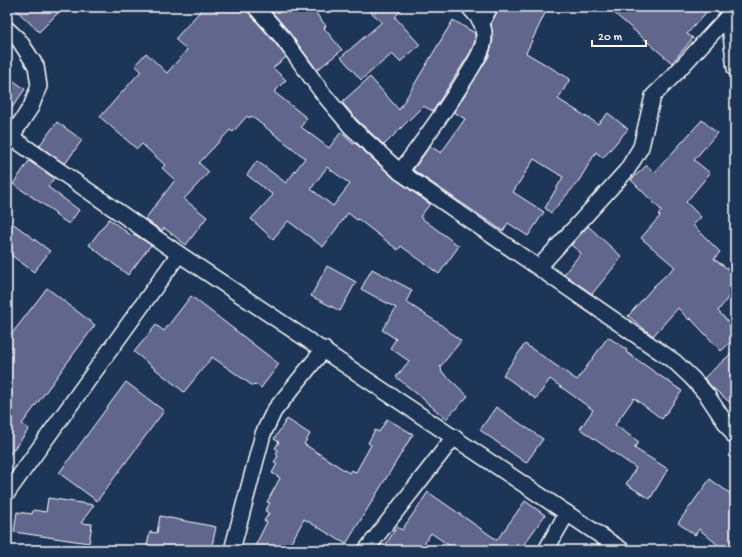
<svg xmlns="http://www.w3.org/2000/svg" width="742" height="557" viewBox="0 0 742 557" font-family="'Gochi Hand',sans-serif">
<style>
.building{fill:#61668c;stroke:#fff;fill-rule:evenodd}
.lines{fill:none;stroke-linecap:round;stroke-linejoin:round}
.street-casing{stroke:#fff;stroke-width:18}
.street{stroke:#1d3557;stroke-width:15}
</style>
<rect width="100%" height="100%" fill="#1d3557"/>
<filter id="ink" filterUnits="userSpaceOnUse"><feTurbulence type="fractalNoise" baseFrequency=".025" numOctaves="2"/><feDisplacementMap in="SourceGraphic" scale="8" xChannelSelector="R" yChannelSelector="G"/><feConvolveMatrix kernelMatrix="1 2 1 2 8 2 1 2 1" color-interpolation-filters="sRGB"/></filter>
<g filter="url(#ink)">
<g class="building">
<polygon points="13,7 64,7 39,32"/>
<path d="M204,7H246L249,13L275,43L286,57L273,68L286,80L274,92L307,118L301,127L329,148L341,132L353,144L355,143L395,179L430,204L420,217L459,246L439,274L401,246L398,250L358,219L357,220L348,213L323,247L288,221L273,239L251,219L273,195L247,175L257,161L286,183L305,158L251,116L249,118L247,116L233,132L230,130L199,163L209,172L184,199L207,217L186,245L164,228L162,231L145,219L175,180L162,168L165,165L142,144L137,149L100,117L141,71L135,65L146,53L167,73L187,50L175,39ZM327,167L350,184L333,206L311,189Z"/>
<polygon points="268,7 311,7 326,26 324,28 342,50 317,70 289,32"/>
<polygon points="365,7 404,7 395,17 420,45 400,62 392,54 361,80 341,57 382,22"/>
<polygon points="499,7 548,7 526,53 570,79 558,99 598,124 608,113 628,129 603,158 596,152 578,182 551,213 545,208 563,177 534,159 513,192 544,212 528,236 508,223 503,231 413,170 430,146 441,153 465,119 454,112 489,56 493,39 491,24"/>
<polygon points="607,7 711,7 687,34 693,38 672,63"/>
<polygon points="453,20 475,33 475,41 470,53 433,111 423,106 384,145 358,121 342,102 370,77 399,110"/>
<polygon points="7,76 25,89 7,115"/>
<polygon points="702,120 717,133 694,160 710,173 686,202 701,217 693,225 720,252 714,259 735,274 735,288 718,311 735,329 735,338 721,351 690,318 689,320 678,308 653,336 628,316 655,285 675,267 641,238 660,216 658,214 662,211 631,180 647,165 654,173"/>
<polygon points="57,122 82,140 65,164 39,146"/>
<polygon points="29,161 54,178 48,187 79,210 69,224 55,215 56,213 13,184"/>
<polygon points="7,219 50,251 34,272 7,252"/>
<polygon points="109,219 132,236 134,234 151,245 128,275 89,245"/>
<polygon points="588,226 622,257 592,294 564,274 581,253 571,245"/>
<polygon points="327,266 356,282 340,311 311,296"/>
<polygon points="372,269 412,290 406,302 440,324 461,341 440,367 442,369 441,371 468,396 446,419 422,398 396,377 409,361 390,348 396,339 382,330 396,308 361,289"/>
<polygon points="47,288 95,325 22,424 29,429 7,458 7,340"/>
<polygon points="191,296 279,364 261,388 255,384 253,386 212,357 184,392 134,352 156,325 164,331"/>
<polygon points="608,337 627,350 626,352 682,391 662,419 634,398 615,425 639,442 634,448 668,469 650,499 626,484 636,468 580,429 593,410 550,379 536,399 503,375 525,344 577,380"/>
<polygon points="735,350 735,407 712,387 704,378"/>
<polygon points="126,382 164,411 97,501 59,473"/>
<polygon points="496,407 543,439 526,463 480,430"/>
<polygon points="287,419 310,434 304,444 349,473 351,470 356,472 371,445 368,443 375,430 379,432 387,419 413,434 346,544 304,519 287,550 253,550 267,522 264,521 269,513 265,511 270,503 267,502 280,478 272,473 277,464 274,462 278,456 276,454 278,450 275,448 279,442 274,439"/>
<polygon points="710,479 735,497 735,550 724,550 699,529 695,535 678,523"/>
<polygon points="428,492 497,540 525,501 545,515 520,550 456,550 431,533 420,550 382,550 397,527 402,530"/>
<polygon points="48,498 94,505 81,523 92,524 89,543 14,532 17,512 32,514 33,510 46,512"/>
<polygon points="160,516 216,527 211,550 146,550 150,532 157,533"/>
</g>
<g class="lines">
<g class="street-casing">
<g id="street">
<polyline points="255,7 260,12 282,37 324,95 351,127 400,172 675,362 692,378 707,395 735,437"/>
<polyline points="728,9 735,69"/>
<polyline points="482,22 490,7"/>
<polyline points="7,29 19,40 36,66 39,86 31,107 7,143"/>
<polyline points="11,137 179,254 622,550"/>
<path d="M400,172C424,140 447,108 468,74C473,65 484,50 484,38C485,24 478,17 469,7"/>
<polyline points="539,267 627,170 641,147 653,96 674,75 729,15"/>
<polyline points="7,493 179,254"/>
<polyline points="232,550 263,434 274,411 324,349"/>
<polyline points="366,550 454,437"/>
<polyline points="546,550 567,513"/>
</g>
</g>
<use href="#street" class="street"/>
</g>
</g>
<rect width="742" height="557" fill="none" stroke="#1d3557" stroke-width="24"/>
<rect x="12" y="12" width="718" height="533" fill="none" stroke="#fff" stroke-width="1.5" filter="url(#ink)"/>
<path d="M592 40v6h54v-6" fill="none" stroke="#ffffff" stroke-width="2"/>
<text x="598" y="40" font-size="12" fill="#ffffff" stroke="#1d3557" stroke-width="3" paint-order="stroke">20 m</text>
</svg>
